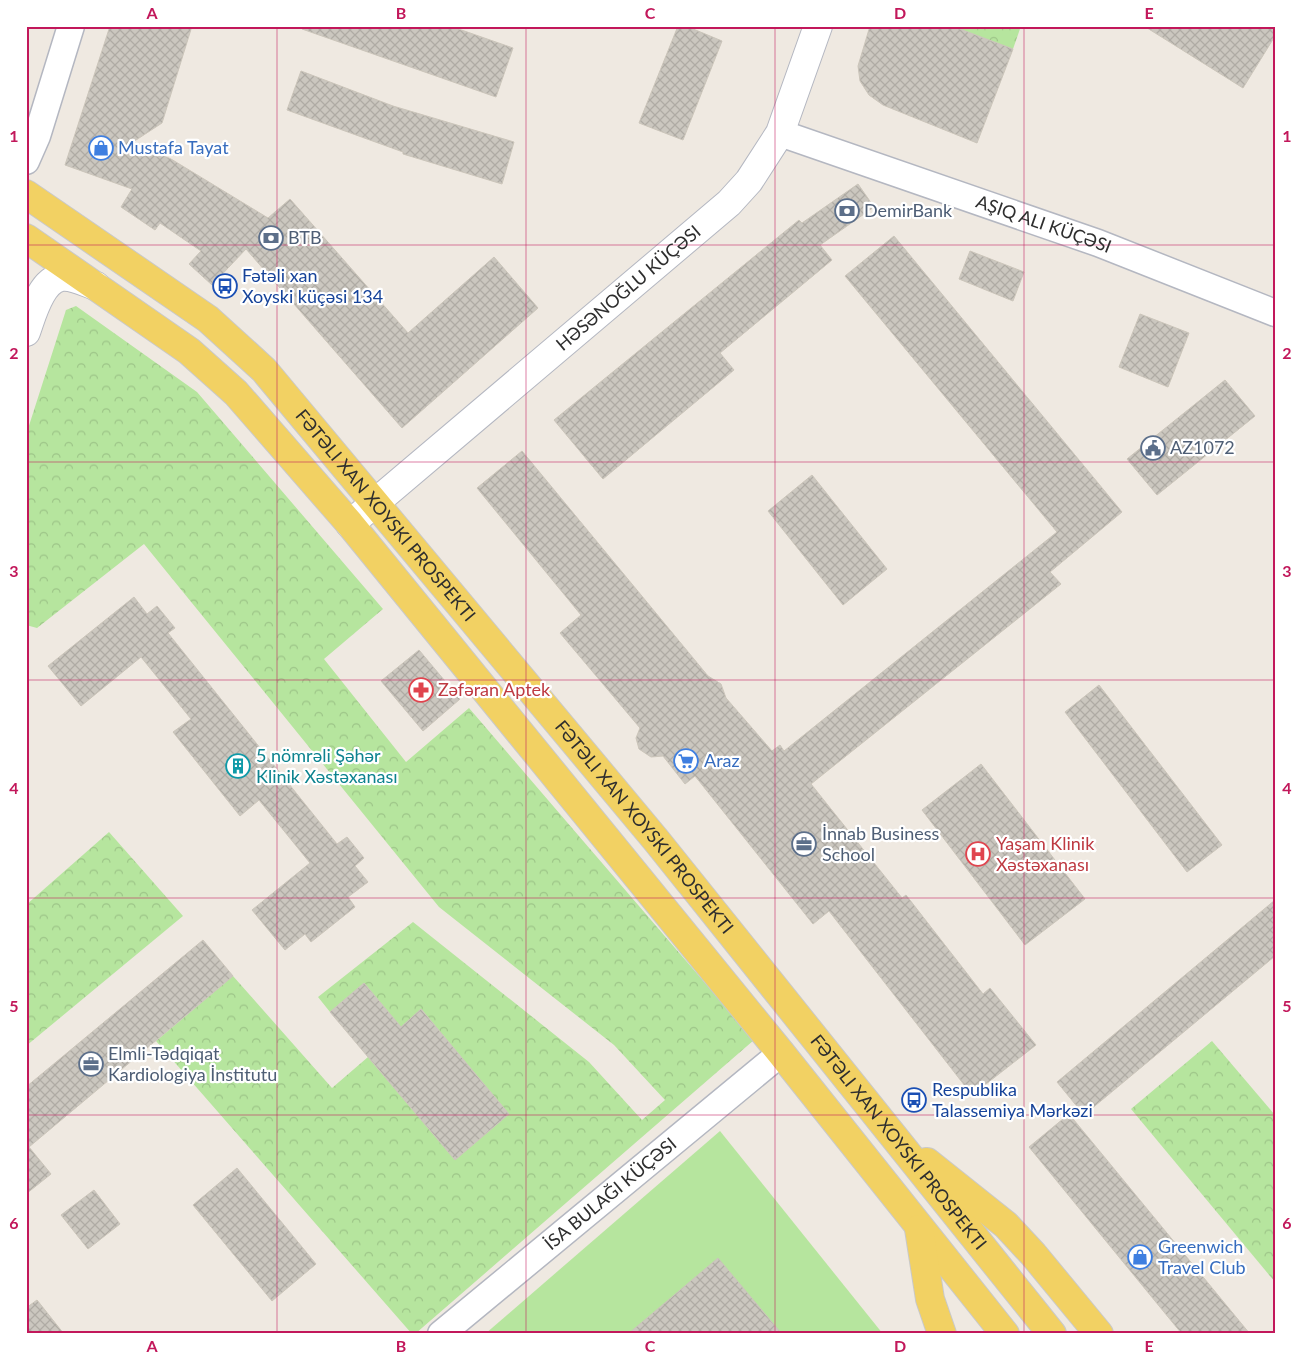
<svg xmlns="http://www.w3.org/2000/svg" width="1301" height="1360" viewBox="0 0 1301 1360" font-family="Lato,sans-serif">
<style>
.grass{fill:#b6e59e}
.park{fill:url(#park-crowns)}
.building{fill:url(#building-cross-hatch);stroke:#cbc5ba}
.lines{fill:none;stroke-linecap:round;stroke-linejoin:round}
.street-casing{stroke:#b4b7c1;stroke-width:29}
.secondary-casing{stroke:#b4b7c1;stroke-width:30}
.primary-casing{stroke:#c9c9c9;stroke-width:30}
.street{stroke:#fff;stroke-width:26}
.secondary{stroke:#fff;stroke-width:28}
.primary{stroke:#f2d163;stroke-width:28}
.grid{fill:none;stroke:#c2185b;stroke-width:1;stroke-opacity:0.55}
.labels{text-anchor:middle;stroke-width:4.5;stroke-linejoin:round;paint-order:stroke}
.shop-label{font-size:18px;fill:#366cbe;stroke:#fff;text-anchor:start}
.service-label{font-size:18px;fill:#4e5e75;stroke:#fff;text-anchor:start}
.street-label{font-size:18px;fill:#2e2e2e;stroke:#fff}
.transit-label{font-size:18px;fill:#164399;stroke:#fff;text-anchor:start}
.health-label{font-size:18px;fill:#be3a42;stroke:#fff;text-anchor:start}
.culture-label{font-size:18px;fill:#0d838f;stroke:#fff;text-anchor:start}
.neatline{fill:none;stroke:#c2185b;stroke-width:2}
.grid-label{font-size:16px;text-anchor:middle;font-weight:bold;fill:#c2185b}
</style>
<defs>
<pattern id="park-crowns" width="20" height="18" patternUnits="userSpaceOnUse" patternTransform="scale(1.25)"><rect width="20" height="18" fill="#b6e59e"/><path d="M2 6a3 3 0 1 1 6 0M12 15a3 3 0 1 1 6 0" fill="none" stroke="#9dc588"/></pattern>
<pattern id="building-cross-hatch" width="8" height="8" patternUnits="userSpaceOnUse" patternTransform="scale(1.25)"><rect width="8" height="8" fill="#cbc7bf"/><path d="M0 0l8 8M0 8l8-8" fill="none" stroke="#afaba4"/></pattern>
</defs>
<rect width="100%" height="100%" fill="#efe9e1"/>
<polygon class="grass" points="720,1131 883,1334 485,1334"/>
<g class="park">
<polygon points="952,26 1021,26 1013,49"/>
<polygon points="76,306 197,392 383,609 324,659 406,762 469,708 754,1040 415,1334 412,1334 156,1041 233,976 332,1088 368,1057 455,1160 509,1114 422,1010 401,1027 364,983 330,1012 318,997 413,922 589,1062 642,1120 665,1100 614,1045 439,907 144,544 37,628 26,625 26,435 66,310"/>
<polygon points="109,832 183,916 26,1046 26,905"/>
<polygon points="1212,1041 1275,1115 1275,1282 1131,1109"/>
</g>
<g class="building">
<polygon points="110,26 192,26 162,123 133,142 171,159 268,218 290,199 408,333 494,257 538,308 402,428 246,249 212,285 189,264 201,251 160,223 155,230 121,207 132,189 65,165"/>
<polygon points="302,26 450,26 513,48 496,97 302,29"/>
<polygon points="678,26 686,26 722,41 683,140 639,123"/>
<polygon points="870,26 952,26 1013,49 977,143 883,105 869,95 860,81 858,66"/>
<polygon points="1144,26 1275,26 1275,36 1243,88"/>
<polygon points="301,71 393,106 514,142 502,184 403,154 403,152 287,110"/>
<polygon points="858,184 874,207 820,245 832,260 720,353 734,370 603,479 554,420 799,220 802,223"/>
<polygon points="894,236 1122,512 1050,572 1061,584 811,784 902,898 906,895 983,994 990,988 1036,1045 972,1095 829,911 813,924 695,776 685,784 663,756 651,757 639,749 636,738 640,728 560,633 581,615 477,488 522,451 708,676 721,684 726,698 772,751 780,745 784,751 1057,532 845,276"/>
<polygon points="970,251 1024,272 1013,301 959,279"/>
<polygon points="1140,314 1189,333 1168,387 1119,367"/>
<polygon points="1225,380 1255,416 1157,495 1127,459"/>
<polygon points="812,475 887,569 843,605 768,511"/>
<polygon points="134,597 147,614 157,606 175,628 168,633 337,844 347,837 364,858 355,866 368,882 348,897 355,907 311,942 305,934 285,950 252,910 310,863 259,800 240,816 173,732 191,719 141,657 81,706 48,666"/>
<polygon points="419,650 460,699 423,731 381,681"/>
<polygon points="1099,685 1222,845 1187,872 1065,712"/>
<polygon points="981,764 1085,899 1025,945 922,810"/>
<polygon points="1275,900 1275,956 1084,1115 1057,1082"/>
<polygon points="203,940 233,976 29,1147 51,1174 26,1194 26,1087"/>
<polygon points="364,983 401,1027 421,1009 509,1114 455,1160 330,1012"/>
<polygon points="1069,1114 1250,1334 1182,1334 1029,1147"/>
<polygon points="237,1168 316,1264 272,1301 193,1205"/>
<polygon points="94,1190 120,1224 88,1249 61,1215"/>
<polygon points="718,1258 782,1334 628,1334"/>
<polygon points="37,1300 64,1334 26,1334 26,1308"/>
</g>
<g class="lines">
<g class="street-casing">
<g id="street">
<path id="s1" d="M780,133L1098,243L1275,313"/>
<polyline points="26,161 37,136 71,26"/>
<path id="s2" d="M441,1334L781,1053"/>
</g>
</g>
<g class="secondary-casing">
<g id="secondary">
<path d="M26,332C32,316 40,281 61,277C72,275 86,283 96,286"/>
<path id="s3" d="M350,524L729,203L749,181L780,133L818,26"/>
</g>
</g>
<g class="primary-casing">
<g id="primary">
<path id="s4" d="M26,194L208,319L264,370L656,840L1052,1334"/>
<polyline points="26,238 189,351 236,393 350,524 781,1053 1005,1334"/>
<polyline points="927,1162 1006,1225 1033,1254 1099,1334"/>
<polyline points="919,1229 930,1299 942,1334"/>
</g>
</g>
<use href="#street" class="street"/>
<use href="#secondary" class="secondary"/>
<use href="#primary" class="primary"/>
</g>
<path class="grid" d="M277,26V1334M526,26V1334M775,26V1334M1024,26V1334M26,245H1275M26,462H1275M26,680H1275M26,898H1275M26,1115H1275"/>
<defs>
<g id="shop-ring" transform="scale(1.25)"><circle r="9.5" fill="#fff" stroke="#3f7fe0" stroke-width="1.5"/><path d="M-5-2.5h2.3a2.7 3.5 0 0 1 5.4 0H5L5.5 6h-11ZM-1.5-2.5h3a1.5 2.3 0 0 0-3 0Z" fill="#3f7fe0"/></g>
<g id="bank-ring" transform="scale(1.25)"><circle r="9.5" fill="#fff" stroke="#5c6f8a" stroke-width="1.5"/><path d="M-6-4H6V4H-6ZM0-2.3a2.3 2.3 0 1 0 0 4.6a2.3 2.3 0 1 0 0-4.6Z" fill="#5c6f8a"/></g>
<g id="bus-ring" transform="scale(1.25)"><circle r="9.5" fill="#fff" stroke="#1a4fb4" stroke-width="1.5"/><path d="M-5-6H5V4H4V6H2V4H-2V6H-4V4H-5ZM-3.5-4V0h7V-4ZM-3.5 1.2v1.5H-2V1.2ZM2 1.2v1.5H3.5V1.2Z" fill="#1a4fb4"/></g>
<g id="civic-ring" transform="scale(1.25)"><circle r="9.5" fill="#fff" stroke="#5c6f8a" stroke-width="1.5"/><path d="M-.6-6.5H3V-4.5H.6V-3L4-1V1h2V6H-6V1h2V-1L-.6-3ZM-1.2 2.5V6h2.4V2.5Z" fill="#5c6f8a"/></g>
<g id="pharmacy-ring" transform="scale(1.25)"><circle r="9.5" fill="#fff" stroke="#e0444e" stroke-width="1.5"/><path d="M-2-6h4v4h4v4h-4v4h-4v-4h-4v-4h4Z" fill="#e0444e"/></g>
<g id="supermarket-ring" transform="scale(1.25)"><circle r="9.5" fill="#fff" stroke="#3f7fe0" stroke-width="1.5"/><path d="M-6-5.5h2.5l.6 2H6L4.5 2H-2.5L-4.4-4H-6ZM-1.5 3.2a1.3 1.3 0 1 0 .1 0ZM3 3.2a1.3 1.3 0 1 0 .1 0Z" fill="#3f7fe0"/></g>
<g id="building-ring" transform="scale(1.25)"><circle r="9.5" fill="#fff" stroke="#0f9aa8" stroke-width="1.5"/><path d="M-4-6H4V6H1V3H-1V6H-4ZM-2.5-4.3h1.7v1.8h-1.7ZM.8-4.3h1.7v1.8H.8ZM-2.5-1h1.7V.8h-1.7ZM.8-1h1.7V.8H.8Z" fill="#0f9aa8"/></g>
<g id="office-ring" transform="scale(1.25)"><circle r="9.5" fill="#fff" stroke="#5c6f8a" stroke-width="1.5"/><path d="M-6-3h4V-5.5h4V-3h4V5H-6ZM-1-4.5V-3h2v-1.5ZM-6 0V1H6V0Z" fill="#5c6f8a"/></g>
<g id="hospital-ring" transform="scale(1.25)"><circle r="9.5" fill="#fff" stroke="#e0444e" stroke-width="1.5"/><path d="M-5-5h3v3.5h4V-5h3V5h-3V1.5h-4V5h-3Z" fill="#e0444e"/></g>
</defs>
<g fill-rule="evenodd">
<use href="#shop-ring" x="101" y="148"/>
<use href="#bank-ring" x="847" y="211"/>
<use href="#bank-ring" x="271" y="238"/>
<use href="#bus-ring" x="225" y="286"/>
<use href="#civic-ring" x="1153" y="448"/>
<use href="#pharmacy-ring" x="421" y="690"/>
<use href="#supermarket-ring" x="686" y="761"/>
<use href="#building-ring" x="238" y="766"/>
<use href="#office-ring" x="804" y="844"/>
<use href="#hospital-ring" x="978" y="854"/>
<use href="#office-ring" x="91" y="1064"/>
<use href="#bus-ring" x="914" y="1100"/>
<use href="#shop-ring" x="1140" y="1257"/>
</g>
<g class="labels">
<g class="shop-label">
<text x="118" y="154">Mustafa Tayat</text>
<text x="704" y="767">Araz</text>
<text x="1158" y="1253">Greenwich<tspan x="1158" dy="21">Travel Club</tspan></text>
</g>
<g class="service-label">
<text x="864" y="217">DemirBank</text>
<text x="288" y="244">BTB</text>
<text x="1170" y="454">AZ1072</text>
<text x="822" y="840">İnnab Business<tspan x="822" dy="21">School</tspan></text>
<text x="108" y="1060">Elmli-Tədqiqat<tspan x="108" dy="21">Kardiologiya İnstitutu</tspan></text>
</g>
<g class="street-label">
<text dy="6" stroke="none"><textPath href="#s1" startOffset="279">AŞIQ ALI KÜÇƏSI</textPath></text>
<text dy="6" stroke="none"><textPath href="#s3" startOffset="365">HƏSƏNOĞLU KÜÇƏSI</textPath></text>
<text dy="6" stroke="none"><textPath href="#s4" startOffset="486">FƏTƏLI XAN XOYSKI PROSPEKTI</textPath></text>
<text dy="6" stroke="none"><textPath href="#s4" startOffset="891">FƏTƏLI XAN XOYSKI PROSPEKTI</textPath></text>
<text dy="6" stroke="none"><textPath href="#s4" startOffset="1296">FƏTƏLI XAN XOYSKI PROSPEKTI</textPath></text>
<text dy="6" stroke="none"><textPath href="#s2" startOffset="220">İSA BULAĞI KÜÇƏSI</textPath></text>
</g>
<g class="transit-label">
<text x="242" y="282">Fətəli xan<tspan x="242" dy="21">Xoyski küçəsi 134</tspan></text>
<text x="932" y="1096">Respublika<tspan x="932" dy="21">Talassemiya Mərkəzi</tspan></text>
</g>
<g class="health-label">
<text x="438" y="696">Zəfəran Aptek</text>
<text x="996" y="850">Yaşam Klinik<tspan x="996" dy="21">Xəstəxanası</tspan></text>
</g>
<g class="culture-label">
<text x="256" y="762">5 nömrəli Şəhər<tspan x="256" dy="21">Klinik Xəstəxanası</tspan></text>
</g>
</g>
<rect width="1301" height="1360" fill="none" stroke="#ffffff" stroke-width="55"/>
<rect x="28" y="28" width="1246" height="1304" class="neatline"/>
<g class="grid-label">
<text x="152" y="19">A</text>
<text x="401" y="19">B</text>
<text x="650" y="19">C</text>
<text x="900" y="19">D</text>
<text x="1149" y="19">E</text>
<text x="14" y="142">1</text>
<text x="1287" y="142">1</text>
<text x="14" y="359">2</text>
<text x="1287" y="359">2</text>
<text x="14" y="577">3</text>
<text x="1287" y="577">3</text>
<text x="14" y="794">4</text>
<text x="1287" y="794">4</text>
<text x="14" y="1012">5</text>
<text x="1287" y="1012">5</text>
<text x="14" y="1229">6</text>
<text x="1287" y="1229">6</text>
<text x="152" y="1352">A</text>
<text x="401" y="1352">B</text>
<text x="650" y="1352">C</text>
<text x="900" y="1352">D</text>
<text x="1149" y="1352">E</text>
</g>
</svg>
